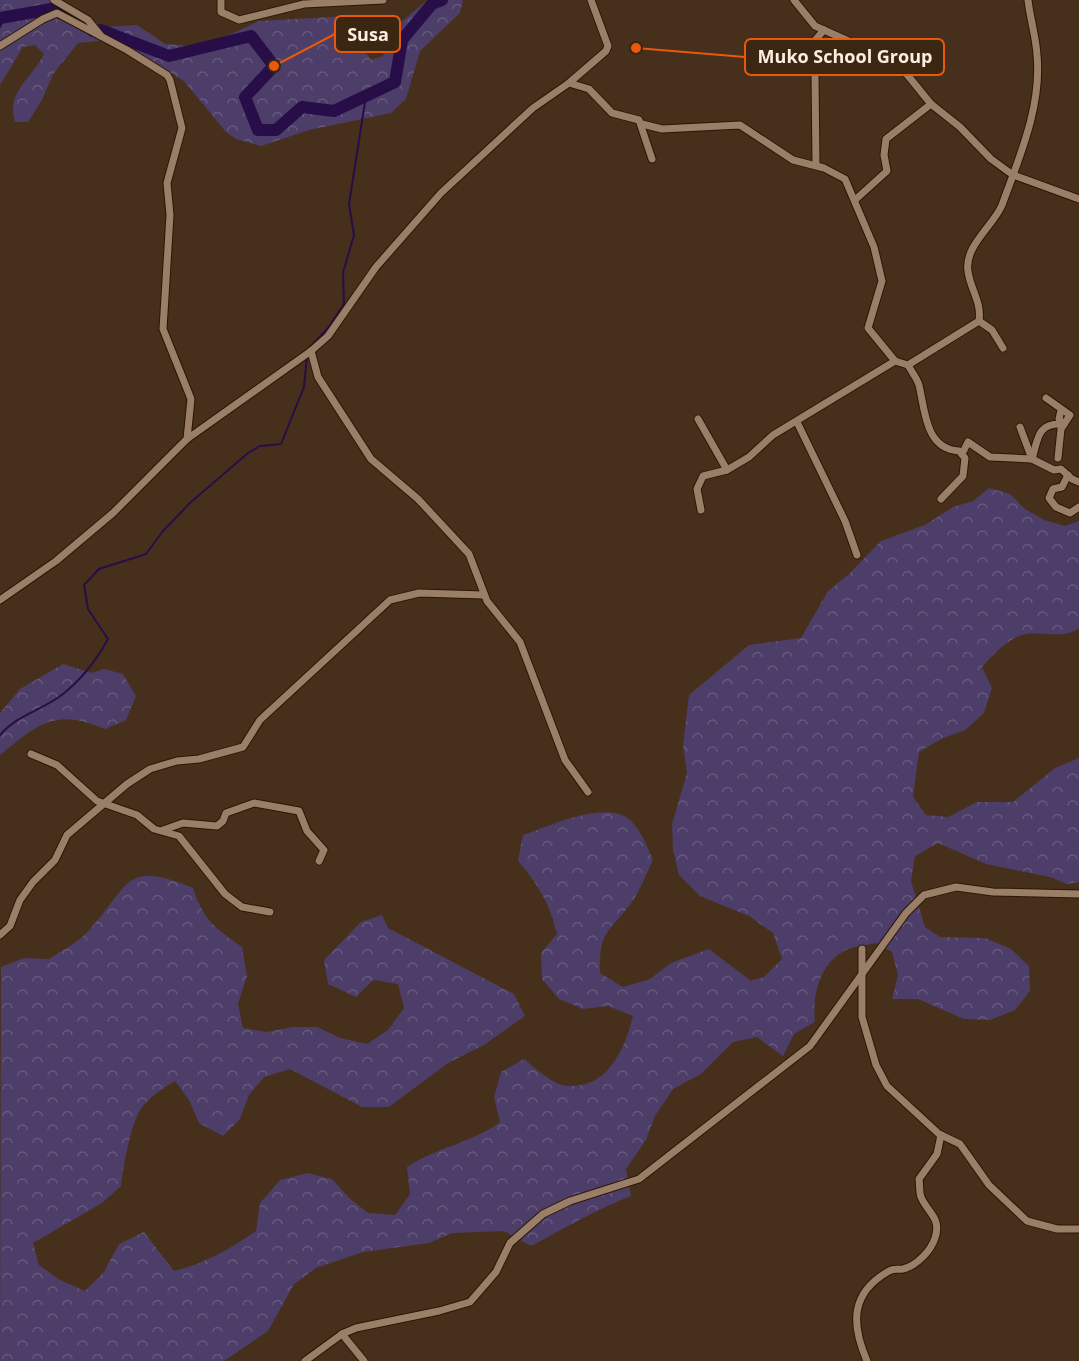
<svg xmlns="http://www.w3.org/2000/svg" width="1079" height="1361" viewBox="0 0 1079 1361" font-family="'Open Sans',sans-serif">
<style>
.forest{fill:url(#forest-crowns)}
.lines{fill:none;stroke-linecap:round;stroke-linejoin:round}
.stream{stroke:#280e48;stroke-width:2}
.river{stroke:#280e48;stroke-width:12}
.street-casing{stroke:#2b1703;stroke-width:9}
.street{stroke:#997f68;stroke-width:7}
.leader{fill:none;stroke:#e8590c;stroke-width:2}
.callout-dot{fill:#e8590c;stroke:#3b2611;stroke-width:2}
.callout{fill:#3b2611;stroke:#e8590c;stroke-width:2}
.callout-label{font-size:18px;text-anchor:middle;font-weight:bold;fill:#fdeee2}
</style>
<defs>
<pattern id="forest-crowns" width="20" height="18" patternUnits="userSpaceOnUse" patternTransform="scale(1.5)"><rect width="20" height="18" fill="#4c3d69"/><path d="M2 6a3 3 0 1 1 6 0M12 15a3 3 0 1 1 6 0" fill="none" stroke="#67597e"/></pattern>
</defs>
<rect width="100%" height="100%" fill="#46301b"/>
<g class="forest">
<path d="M0,0H55L104,27L137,25L165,44L193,46L229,35L259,21L368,15L364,50L371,60L383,56L391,31L420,6L428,0H463L460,13L420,51L406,99L391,113L309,130L261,146L236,139L226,132L184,81L153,62L99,41L78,43L53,74L42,100L28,122H15C6,91 31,80 44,54L35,45L23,47L0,85Z"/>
<path d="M989,488L1010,494L1025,509L1044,520L1065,526L1079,521V628C1062,641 1038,629 1019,636C1003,643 993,655 982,667L992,688L984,713L965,730L941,739L919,752L913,797L926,815L948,817L977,802H1013L1055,768L1079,758V882L1067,884L1050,877L986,864L938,843L915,856L911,881L925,927L940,937L985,938L1011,949L1029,966L1030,991L1015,1010L990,1020L964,1019L918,999H892L898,975L892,952L876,943C867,945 857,946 848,949C820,961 812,995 815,1022L794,1034L783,1056L757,1037L733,1042L701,1074L673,1089L655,1116L646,1140L626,1169L631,1196C596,1209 564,1229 531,1246L504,1231L452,1233L429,1243L363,1252L316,1268L294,1284L268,1331L224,1361H0L1,967L24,958L49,959C63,950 79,942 90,929C130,885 124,859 193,888C204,921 214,927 242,947L247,976L238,1004L243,1028L267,1032L293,1027H317L340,1038L367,1044L388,1030L404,1008L398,984L373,980L356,997L328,984L324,960L361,922L382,915L388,928L514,994L525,1016L484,1045L448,1063L389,1107H362L290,1069L264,1077L249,1095L240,1119L223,1136L199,1123L189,1100L175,1081C162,1089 147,1098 139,1112C130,1129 123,1167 121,1186L102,1203L33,1243L39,1265L60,1280L85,1291L104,1272L119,1244L144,1232L174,1271C206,1263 230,1249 256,1231L260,1203L280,1180L307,1173L332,1179L349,1198L368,1213L395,1215L410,1194L407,1167C439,1146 470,1144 500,1122L494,1097L501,1072L524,1059C535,1068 553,1085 568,1086C608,1088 625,1049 633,1016L608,1006L583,1009L559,999L542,979L541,953L557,934C550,904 538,884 518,861L523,835C549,826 600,802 626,817C639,825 647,846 653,860C646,874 639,894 629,906C606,935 599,933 600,973L623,987L650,979L671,963L709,949L751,981L764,977L782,959L773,933L749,916L700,896L679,875L673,850L672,824L687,773L683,746L689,695L749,645L801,638L828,591L849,574L881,541L925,525L953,507L973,501Z"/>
<path d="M63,664L92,673L104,669L123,674L136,696L126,720L105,729C54,708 40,723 0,755V713L20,689Z"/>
</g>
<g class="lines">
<g class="stream">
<polyline points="0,27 4,18"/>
<polyline points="307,350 328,328 344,304 343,273 354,235 349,204 366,96"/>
<path d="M0,735C17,715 43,710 63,694C82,679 97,659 108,639L88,609L84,585L99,569L146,554L163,531L191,502L248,453L260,446L281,444L304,387L307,355"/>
</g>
<polyline class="river" points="0,18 57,8 76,16 93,31 101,30 169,56 251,36 274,66 245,97 258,130 276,130 302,107 334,111 395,82 402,40 432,4 442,0"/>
<g class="street-casing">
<g id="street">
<polyline points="54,0 88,20 101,36"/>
<polyline points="221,0 221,12 239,20 304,4 383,0"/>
<polyline points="794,0 815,26 889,59 905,72 931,104 960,127 991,159 1013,175 1079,199"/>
<polyline points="0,46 43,19 57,13 127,50 167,75 170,80 182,128 167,183 170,215 163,329 191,399 187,439"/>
<polyline points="569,83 589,89 612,113 639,120 652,159"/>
<path d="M642,124L662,129L740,125L793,160L824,168L845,179L874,247L882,281L868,328L895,361L908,365L979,321C982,302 970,289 968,271C964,246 994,225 1002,205C1019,158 1042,106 1037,55C1036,37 1030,18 1028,0"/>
<polyline points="816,165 815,74 810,46 824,30"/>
<polyline points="855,200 887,171 884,155 886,139 931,104"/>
<polyline points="979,321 992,330 1003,348"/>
<polyline points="311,351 318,377 371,459 418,499 469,554 487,601 520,642 565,760 588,792"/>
<path d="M908,365C911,371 917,378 919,385C925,410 925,449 959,451L965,458L963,476L941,499"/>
<polyline points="1046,398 1070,415 1061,429 1058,458"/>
<polyline points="698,419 727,470"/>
<polyline points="797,422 845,521 857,555"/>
<polyline points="1020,427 1032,459 1054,470 1061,469 1072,479 1079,482"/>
<path d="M962,454L968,442L990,457L1032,459C1038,439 1037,423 1062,424L1059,419L1061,410"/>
<polyline points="1068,475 1062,487 1053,489 1049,498 1056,507 1070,513 1079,507"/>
<polyline points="701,510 697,489 703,476 727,470 749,457 773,435 895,361"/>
<polyline points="0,600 56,561 113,513 187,439 311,351 328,336 376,267 441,193 533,108 569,83 606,51 608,46 591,0"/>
<polyline points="31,754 57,765 97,801 137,815 154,829 179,836 225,894 242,907 270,912"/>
<polyline points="163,830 183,823 217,826 223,821 226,813 254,803 299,811 307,831 324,850 319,861"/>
<polyline points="0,935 10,926 20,900 33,882 55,860 67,835 127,784 150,769 177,761 199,759 243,747 260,720 390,600 419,593 484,595"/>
<polyline points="862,949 862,1017 876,1065 887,1086 939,1134 960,1144 989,1185 1027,1221 1057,1229 1079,1229"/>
<polyline points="342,1334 364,1361"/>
<polyline points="305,1361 342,1334 356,1328 439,1311 470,1302 496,1272 510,1243 543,1214 570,1201 639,1179 810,1046 906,913 924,895 956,887 993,892 1079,894"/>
<path d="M867,1361C851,1324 850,1293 889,1271C894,1268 898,1270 903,1269C916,1266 931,1251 935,1238C942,1218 927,1212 921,1197C919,1192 920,1185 919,1179L937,1154L941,1135"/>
</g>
</g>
<use href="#street" class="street"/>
</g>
<path class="leader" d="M274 66L335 34M636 48L745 57"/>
<g class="callout-dot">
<circle cx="274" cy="66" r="6"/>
<circle cx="636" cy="48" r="6"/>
</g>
<g class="callout">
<rect x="335" y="16" width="65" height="36" rx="6"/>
<rect x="745" y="39" width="199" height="36" rx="6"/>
</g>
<g class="callout-label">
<text x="368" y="41">Susa</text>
<text x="845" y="63">Muko School Group</text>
</g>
</svg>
